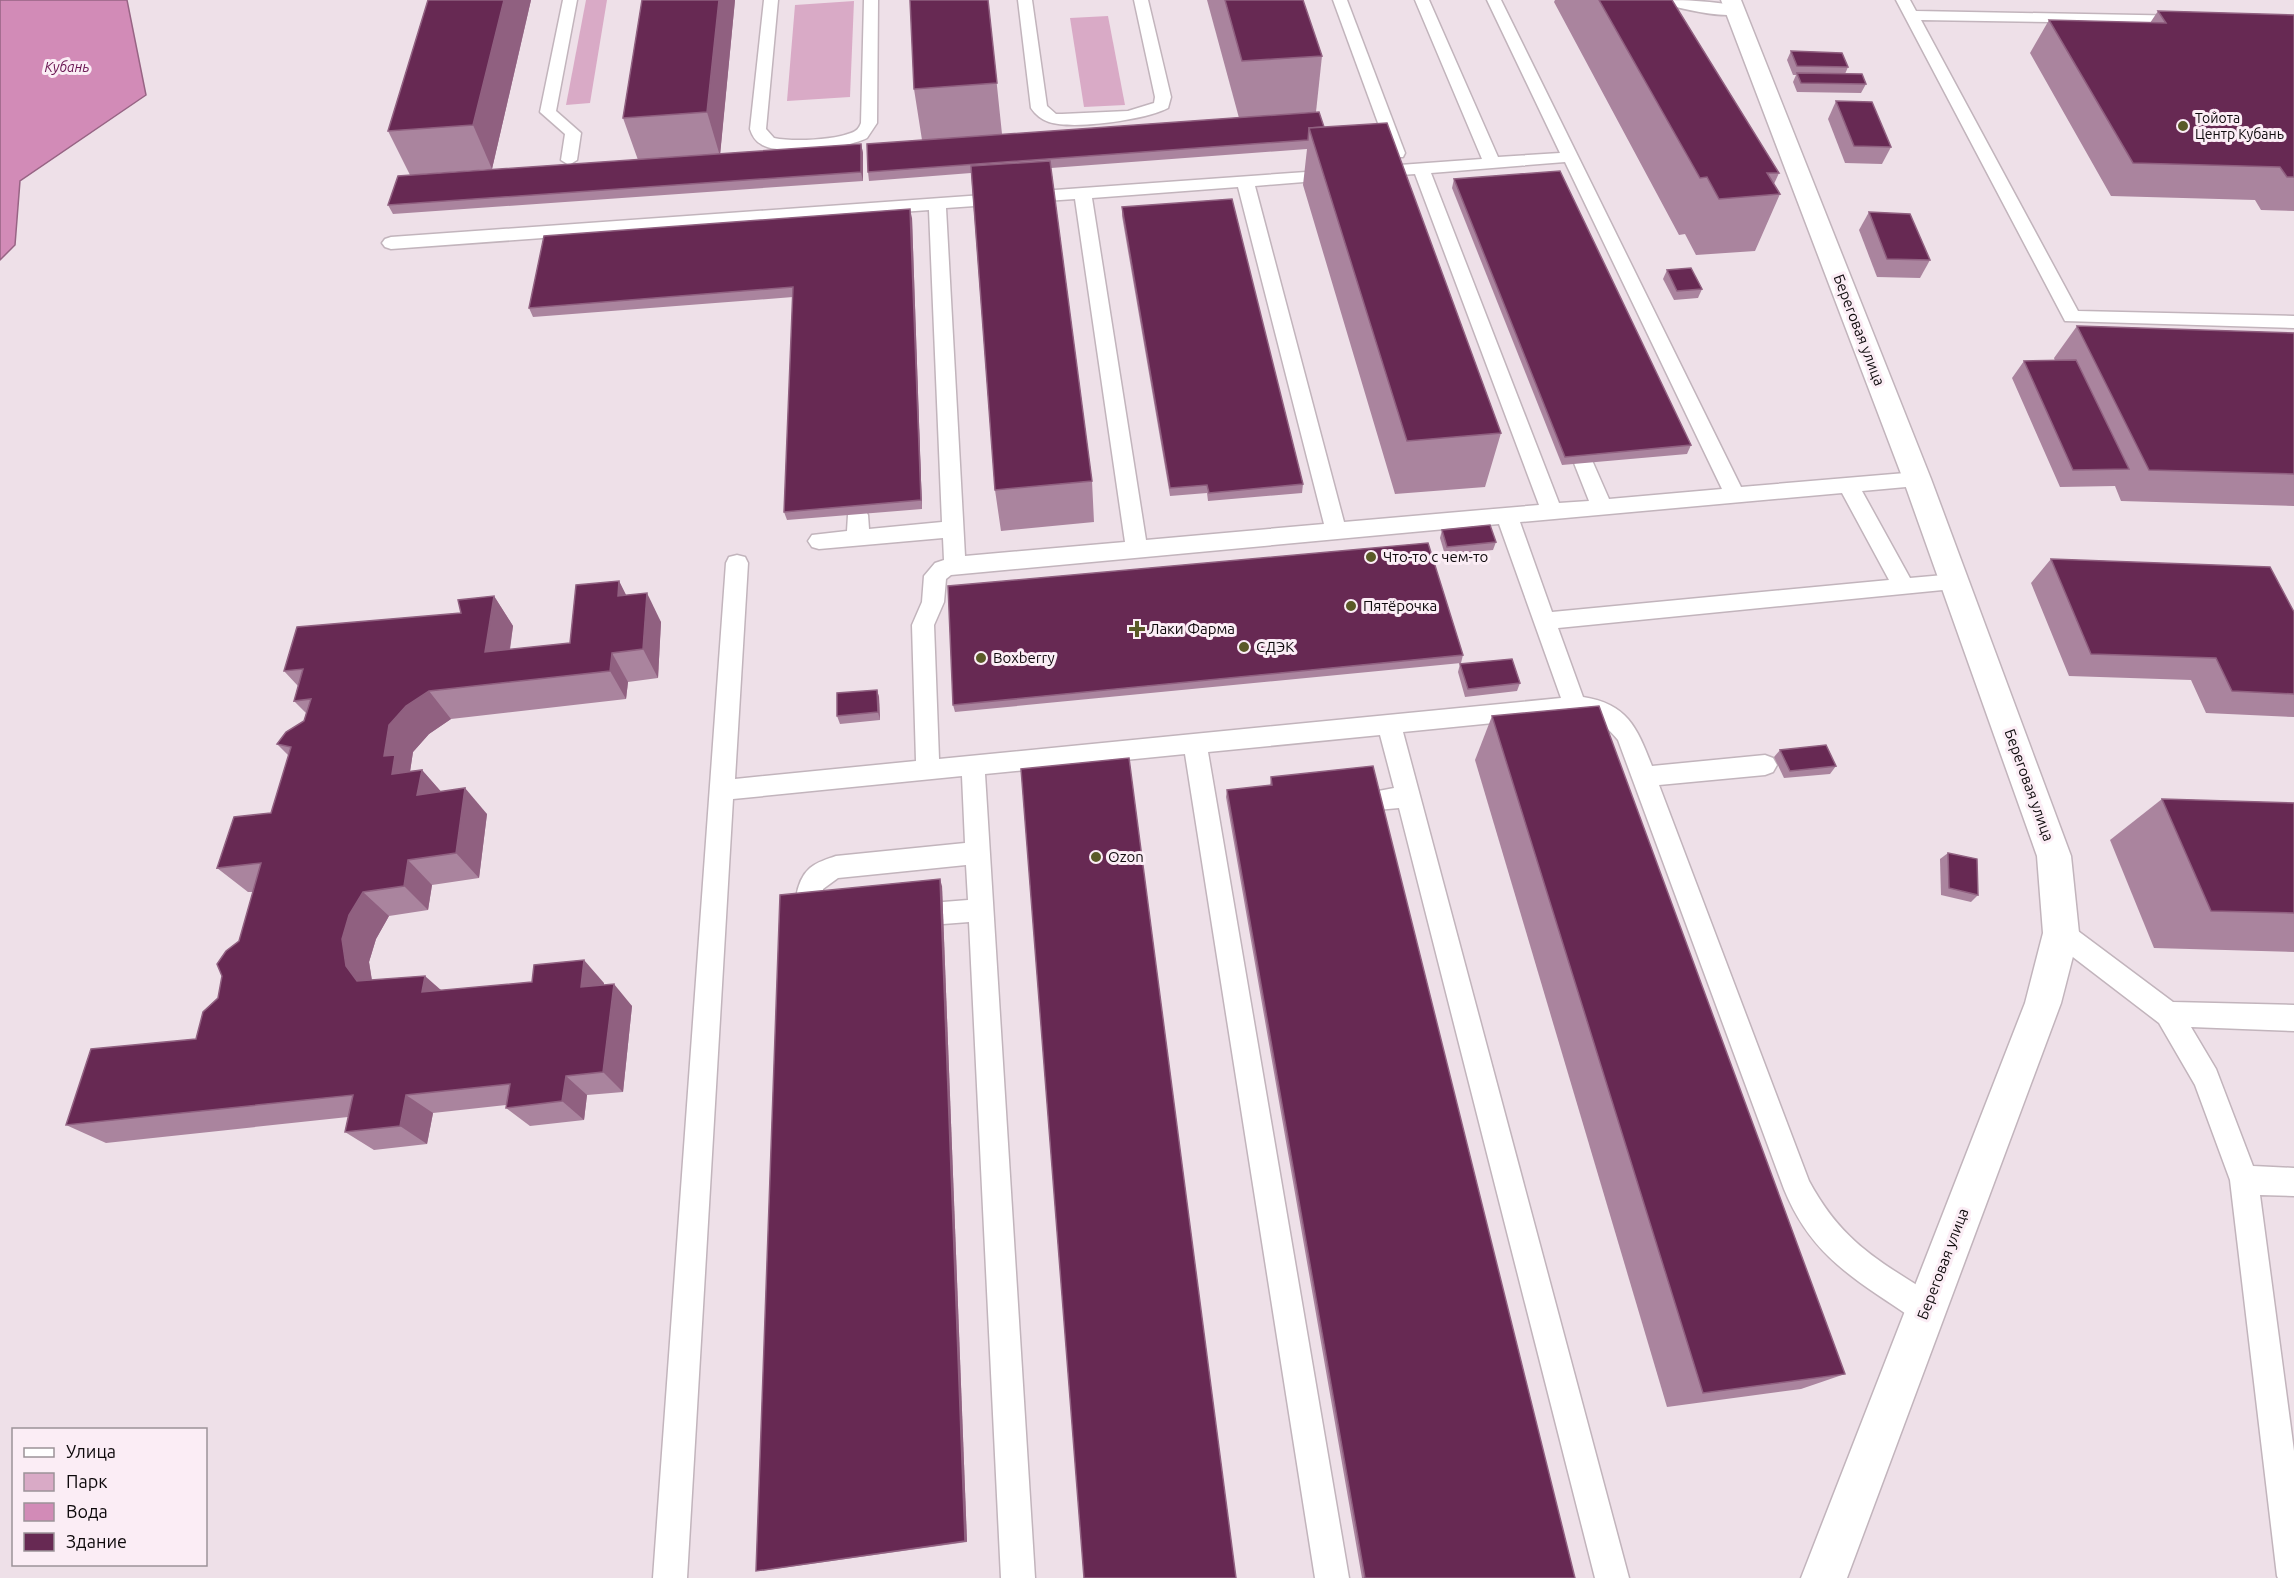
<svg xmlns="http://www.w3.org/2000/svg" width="2294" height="1578" viewBox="0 0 2294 1578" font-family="Ubuntu,sans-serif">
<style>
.green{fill:#d9aac6}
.water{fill:#d28bb7;stroke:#976484;stroke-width:1.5}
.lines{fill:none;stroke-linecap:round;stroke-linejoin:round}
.lane-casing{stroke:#c2b4bc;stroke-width:3}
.street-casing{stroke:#c2b4bc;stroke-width:3}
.lane{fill:#fff;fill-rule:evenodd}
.street{fill:#fff;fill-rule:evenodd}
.wall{fill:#aa849e}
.shaded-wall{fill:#906080}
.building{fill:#672953;stroke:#906080;stroke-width:1.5}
.poi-dot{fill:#5a5a27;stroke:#fbedf5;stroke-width:2}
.labels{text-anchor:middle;stroke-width:6;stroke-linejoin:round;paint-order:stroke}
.far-water-label{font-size:14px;font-style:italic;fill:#681350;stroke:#fbedf5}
.far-poi-label{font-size:14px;fill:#0e0a0c;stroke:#fbedf5;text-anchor:start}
.street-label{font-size:15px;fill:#0e0a0c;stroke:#fbedf5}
.poi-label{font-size:15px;fill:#0e0a0c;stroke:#fbedf5;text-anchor:start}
</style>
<rect width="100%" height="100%" fill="#eee0e8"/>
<g class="green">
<polygon points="586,0 607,0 590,103 566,105"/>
<polygon points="854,1 850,97 787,101 795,5"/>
<polygon points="1108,16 1125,105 1084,107 1070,18"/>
</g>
<polygon class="water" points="0,0 127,0 146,95 20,181 15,245 0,260"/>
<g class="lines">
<g class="lane-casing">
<g id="lane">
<polygon points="563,0 577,0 556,111 581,133 577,160 569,165 561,160 565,134 540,112"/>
<path d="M764,0H778L766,129L774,138C793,142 834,140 851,133C857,131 859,128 861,123L864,0H878L877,123L867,138C849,148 778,156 761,144C755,141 752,135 750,129Z"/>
<path d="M1018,0H1032L1047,106L1056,114H1062L1128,111L1154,103L1155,97L1134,0H1148L1171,97L1168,108C1145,120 1073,130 1049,122C1042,120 1035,114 1031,108Z"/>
<polygon points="1333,0 1347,0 1405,153 1403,157 1391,157 1389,153"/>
<path d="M1415,0H1429L1498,157L1560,153L1487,0H1501L1741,487L1917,472L1924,474L1927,479L1924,484L1917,486L1862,491L1910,578L1955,574L1963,576L1966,582L1963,588L1558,628L1583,697C1628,704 1637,728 1652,766L1765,755L1773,758L1777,765L1773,772L1765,775L1659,785L1809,1181C1843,1244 1880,1261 1937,1298L1941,1309L1937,1320L1926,1324L1915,1320C1857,1280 1812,1258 1784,1189L1618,740C1605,724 1595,717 1575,715L1403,732L1629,1578H1595L1399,808L1377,810L1368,807L1365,800L1368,793L1394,788L1380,735L1208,752L1349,1578H1315L1185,754L985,774L1035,1578H1001L969,922L943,924L934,921L930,913L934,905L943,902L968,900L966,865L838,878L823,889L822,923L818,931L809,935L800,931C792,914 794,882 810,868C817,862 827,859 836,856L965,843L962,776L733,799L687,1578H653L726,563L729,557L737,555L745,557L748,563L735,779L916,761L912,625L922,602L924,576L935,563L944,560L943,538L819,549L812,547L808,541L812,535L847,531L848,515L851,510L858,507L865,510L868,515L869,529L942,522L929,210L391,249L385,247L382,243L385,239L391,237L1335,170L1341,171L1343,175L1341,179L1255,186L1344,522L1539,505L1415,174L1372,177L1366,176L1364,172L1366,168L1372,167L1482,159ZM1565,162L1722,489L1609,499L1591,458L1584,456L1577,458L1574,463L1589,501L1559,503L1431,173ZM1238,187L1324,524L1146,540L1092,198ZM1075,199L1125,542L965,556L946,208ZM1842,493L1889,580L1552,612L1520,522ZM1499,524L1561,698L939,759L934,625L944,602L946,579L951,575Z"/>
<path d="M1658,0C1674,0 1733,0 1743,11C1733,22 1675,7 1660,3Z"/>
<polygon points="1896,0 1910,0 1916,11 2192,16 2195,19 2192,22 2187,24 1921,20 2078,311 2294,316 2294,328 2065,321"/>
<polygon points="2061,921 2070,925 2173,1002 2294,1005 2294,1031 2191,1027 2216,1069 2253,1166 2294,1168 2294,1196 2260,1195 2294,1451 2294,1578 2278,1578 2277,1576 2230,1180 2195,1085 2159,1023 2052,941 2048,933 2052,925"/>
</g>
</g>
<g class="street-casing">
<polygon id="street" points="1721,0 1741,0 1931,479 2071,856 2079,933 2061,1003 1847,1578 1801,1578 2025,1003 2043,933 2037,856 1903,479"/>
</g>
<use href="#lane" class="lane"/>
<use href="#street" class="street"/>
</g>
<g class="wall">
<polygon points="428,0 531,0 492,169 410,175 388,131"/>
<polygon points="642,0 735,0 720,154 861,144 863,153 863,181 393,214 388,205 638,160 623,118"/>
<polygon points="988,0 1002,134 1324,127 1501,433 1485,487 1395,494 1303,185 1307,149 1051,168 1092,481 1094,522 1001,531 995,490 971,173 869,181 868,172 922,140 914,89"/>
<polygon points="1207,0 1303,0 1322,56 1316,112 1239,118"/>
<polygon points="1555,0 1672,0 1779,173 1774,184 1780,194 1755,251 1696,255 1685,234 1679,235 1554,2"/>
<polygon points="2158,11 2294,15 2294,211 2261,210 2255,200 2111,196 2030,53 2049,20 2150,23"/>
<polygon points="1791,51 1848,67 1845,74 1866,84 1861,93 1797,92 1793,82 1796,75 1793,75 1787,60"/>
<polygon points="1836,101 1891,147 1882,164 1845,163 1828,119"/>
<polygon points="1454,179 1691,445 1687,454 1562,465 1452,188"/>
<polygon points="1122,207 1303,484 1302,493 1208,501 1207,493 1170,496 1122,216"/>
<polygon points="1869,212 1930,260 1920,278 1877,277 1859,230"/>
<polygon points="912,218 922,509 787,520 784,512 793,297 533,317 529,308"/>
<polygon points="1667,270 1702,289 1698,298 1674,300 1663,279"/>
<polygon points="2077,326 2294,333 2294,506 2121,501 2115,486 2060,487 2012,378 2024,361 2055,361 2054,358"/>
<polygon points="1442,530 1496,542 1493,550 1445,555 1440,538"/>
<polygon points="2051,559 2294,612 2294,717 2206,713 2191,680 2069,676 2031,583"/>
<polygon points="619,581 626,595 661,622 658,678 628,682 626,699 451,719 429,734 413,752 410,771 422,770 441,792 487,814 479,878 432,885 428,910 389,916 376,939 369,962 372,980 442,990 604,983 604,985 632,1006 623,1092 587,1095 584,1120 530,1126 506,1108 506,1105 433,1113 427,1144 374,1150 345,1132 348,1117 106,1143 66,1125 196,1039 218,998 239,941 253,892 248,892 217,868 271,813 289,756 277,744 304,721 306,713 294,701 298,686 284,671 461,613 494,596 513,626 510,650 570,643"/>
<polygon points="1463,655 1461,663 955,712 953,705"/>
<polygon points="1460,664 1520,683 1517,691 1465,697 1458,672"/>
<polygon points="877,690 879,697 880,720 840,724 837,716"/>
<polygon points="1492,716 1845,1374 1801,1389 1667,1407 1475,760"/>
<polygon points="1780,750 1836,766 1830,774 1784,778 1774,757"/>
<polygon points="1271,777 1575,1578 1362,1578 1226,797 1227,790 1270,785"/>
<polygon points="2162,799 2294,803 2294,952 2154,948 2110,840"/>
<polygon points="1948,853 1978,895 1971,902 1941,895 1940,859"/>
<polygon points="942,886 967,1542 761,1571 756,1571"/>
</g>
<g class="shaded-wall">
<polygon points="504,0 531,0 492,169 473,125"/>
<polygon points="719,0 735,0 720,156 707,112"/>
<polygon points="861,144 863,153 863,181 861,172"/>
<polygon points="910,209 912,218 922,509 921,500"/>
<polygon points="619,581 634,611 618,596"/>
<polygon points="647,593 661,622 658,678 643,649"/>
<polygon points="494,596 513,626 505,681 485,652"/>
<polygon points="612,653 628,682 626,699 610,671"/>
<polygon points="877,690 879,697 880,720 878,712"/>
<polygon points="429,691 451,719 429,734 413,752 410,772 392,774 384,756 389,725 406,706"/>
<polygon points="422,770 445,796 417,795"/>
<polygon points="465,788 487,814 479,878 456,853"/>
<polygon points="408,860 432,885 428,910 404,886"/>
<polygon points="940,879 942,886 967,1542 965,1541"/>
<polygon points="363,892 389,916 376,939 369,962 373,988 357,981 346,966 342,939 349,915"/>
<polygon points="584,960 604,983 601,1009 581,987"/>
<polygon points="425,976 450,998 422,992"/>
<polygon points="614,984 632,1006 623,1092 603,1072"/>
<polygon points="566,1076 587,1095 584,1120 562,1101"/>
<polygon points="406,1095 433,1113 427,1144 400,1126"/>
</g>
<g class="building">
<polygon points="428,0 504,0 473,125 388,131"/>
<polygon points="642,0 719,0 707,112 623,118"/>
<polygon points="910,0 988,0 997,83 914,89"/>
<polygon points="1225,0 1303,0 1322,56 1242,61"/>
<polygon points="1599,0 1672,0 1779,173 1767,173 1780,194 1719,199 1707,177 1700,178"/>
<polygon points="2158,11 2294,15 2294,177 2287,177 2280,167 2133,163 2049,20 2166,23"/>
<polygon points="1791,51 1842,53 1848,67 1797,66"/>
<polygon points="1797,73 1862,74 1866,84 1801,83"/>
<polygon points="1836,101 1872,102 1891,147 1854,146"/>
<polygon points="1319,112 1324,127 1309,128 1308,140 868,172 867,144"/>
<polygon points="1387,123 1501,433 1407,441 1309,128"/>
<polygon points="861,144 861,172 388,205 398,176"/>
<polygon points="1050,161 1092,481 995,490 971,166"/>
<polygon points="1560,171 1691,445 1565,457 1454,179"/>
<polygon points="1232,199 1303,484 1209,493 1207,485 1170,488 1122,207"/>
<polygon points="910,209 921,500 784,512 793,287 529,308 544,236"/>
<polygon points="1869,212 1910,214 1930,260 1887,259"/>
<polygon points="1691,268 1702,289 1677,291 1667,270"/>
<polygon points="2077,326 2294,333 2294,474 2149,470"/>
<polygon points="2076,360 2129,469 2073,470 2024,361"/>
<polygon points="1490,525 1496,542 1447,547 1442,530"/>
<polygon points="1428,543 1463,655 953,705 948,586"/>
<polygon points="2051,559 2270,567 2294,612 2294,694 2232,691 2216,658 2091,654"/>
<polygon points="619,581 618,596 647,593 643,649 612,653 610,671 429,691 406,706 389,725 384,756 395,755 392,774 422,770 417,795 465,788 456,853 408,860 404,886 363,892 349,915 342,939 346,966 357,981 425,976 422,992 532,982 534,965 584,960 581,987 614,984 603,1072 566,1076 562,1101 506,1108 510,1084 406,1095 400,1126 345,1132 353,1095 66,1125 91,1049 196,1039 203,1012 218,998 222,976 217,964 226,951 239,941 261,863 217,868 234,817 271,813 291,747 277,744 286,732 304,721 311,699 294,701 303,669 284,671 297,627 461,613 458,600 494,596 485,652 570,643 576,585"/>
<polygon points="1512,659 1520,683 1468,689 1460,664"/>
<polygon points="877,690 878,712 837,716 837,693"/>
<polygon points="1599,706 1845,1374 1703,1393 1492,716"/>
<polygon points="1826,745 1836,766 1790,771 1780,750"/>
<polygon points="1129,758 1236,1578 1084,1578 1021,769"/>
<polygon points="1373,766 1575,1578 1365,1578 1227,790 1272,785 1271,777"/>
<polygon points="2162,799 2294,803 2294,913 2211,911"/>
<polygon points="1948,853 1977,859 1978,895 1949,888"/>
<polygon points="940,879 965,1541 756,1571 780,895"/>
</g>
<g class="poi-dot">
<circle cx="2183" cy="126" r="6"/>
<circle cx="1371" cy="557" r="6"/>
<circle cx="1351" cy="606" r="6"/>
<path d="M1134 620h6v6h6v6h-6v6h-6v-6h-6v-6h6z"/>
<circle cx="1244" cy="647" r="6"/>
<circle cx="981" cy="658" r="6"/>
<circle cx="1096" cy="857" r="6"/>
</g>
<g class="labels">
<g class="far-water-label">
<text x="67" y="72">Кубань</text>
</g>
<g class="far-poi-label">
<text x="2195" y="123">Тойота<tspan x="2195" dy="16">Центр Кубань</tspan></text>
</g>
<g class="street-label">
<text transform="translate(1859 330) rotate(69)" y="5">Береговая улица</text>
<text transform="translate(2029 785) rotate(70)" y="5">Береговая улица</text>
<text transform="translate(1943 1264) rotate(-69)" y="5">Береговая улица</text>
</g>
<g class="poi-label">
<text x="1383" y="562">Что-то с чем-то</text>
<text x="1363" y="611">Пятёрочка</text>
<text x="1149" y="634">Лаки Фарма</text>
<text x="1256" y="652">СДЭК</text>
<text x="993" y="663">Boxberry</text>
<text x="1108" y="862">Ozon</text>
</g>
</g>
<rect x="12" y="1428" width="195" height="138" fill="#fbedf5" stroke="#9c9298" stroke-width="1.5"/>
<rect x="24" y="1448" width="30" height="9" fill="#ffffff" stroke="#9c9298" stroke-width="1.5"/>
<text x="66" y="1458" font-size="18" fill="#0e0a0c">Улица</text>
<rect x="24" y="1473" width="30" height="18" fill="#d9aac6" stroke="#9c9298" stroke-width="1.5"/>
<text x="66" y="1488" font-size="18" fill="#0e0a0c">Парк</text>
<rect x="24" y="1503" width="30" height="18" fill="#d28bb7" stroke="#9c9298" stroke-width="1.5"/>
<text x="66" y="1518" font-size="18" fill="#0e0a0c">Вода</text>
<rect x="24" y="1533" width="30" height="18" fill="#672953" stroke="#9c9298" stroke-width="1.5"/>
<text x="66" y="1548" font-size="18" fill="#0e0a0c">Здание</text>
</svg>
